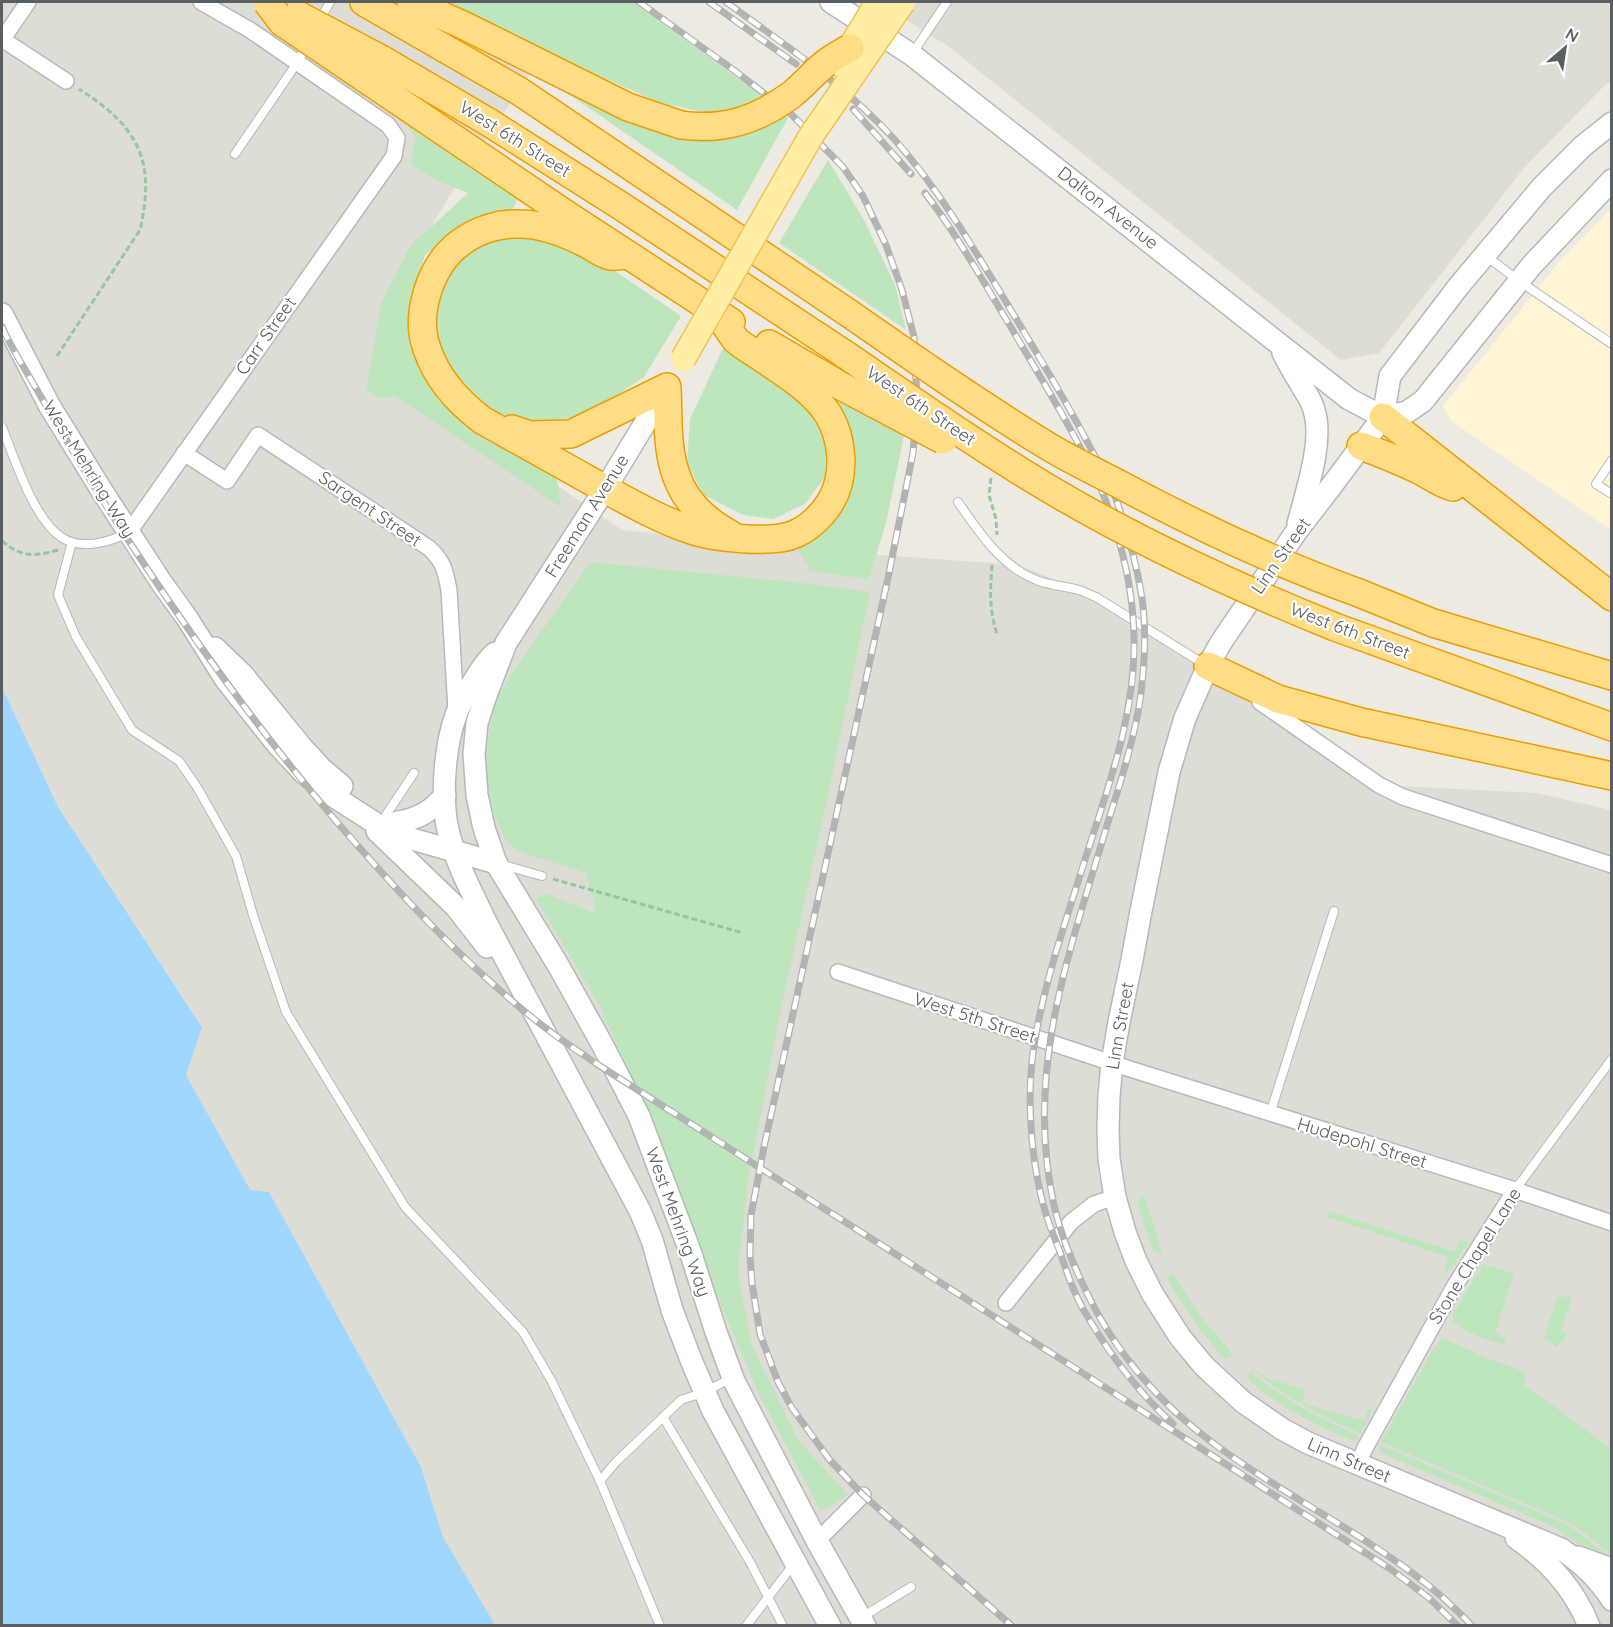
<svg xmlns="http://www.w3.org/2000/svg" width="1613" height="1627" viewBox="0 0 1613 1627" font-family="Quicksand,sans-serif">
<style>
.commercial{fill:#fff4d4}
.industrial{fill:#dddcd5}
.green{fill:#bde6bc}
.water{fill:#9fd7ff}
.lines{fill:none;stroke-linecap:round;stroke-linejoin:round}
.lane-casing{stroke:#b6b9be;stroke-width:10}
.street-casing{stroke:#b6b9be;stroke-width:18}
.secondary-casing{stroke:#b5b8be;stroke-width:24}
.highway-casing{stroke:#ee9e00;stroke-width:30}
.path{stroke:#95c7a2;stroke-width:3;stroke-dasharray:6 3;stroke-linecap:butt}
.lane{stroke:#fff;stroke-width:8}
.street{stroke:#fff;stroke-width:15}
.secondary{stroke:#fff;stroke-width:21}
.highway{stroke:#ffdd86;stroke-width:27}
.rail-casing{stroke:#b2b3b3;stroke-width:7}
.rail{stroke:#fff;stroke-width:4.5;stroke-dasharray:14;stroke-linecap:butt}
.primary-bridge-casing{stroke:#f4c352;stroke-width:27;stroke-linecap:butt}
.highway-bridge-casing{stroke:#ee9e00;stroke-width:30;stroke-linecap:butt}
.primary-bridge{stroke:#ffeea4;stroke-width:24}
.highway-bridge{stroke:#ffdd86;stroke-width:27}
.labels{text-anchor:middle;stroke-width:4.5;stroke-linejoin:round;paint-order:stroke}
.street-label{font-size:18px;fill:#595e62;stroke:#fff}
</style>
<rect width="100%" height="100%" fill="#edeae1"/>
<polygon class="commercial" points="1611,209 1611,530 1451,421 1443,406 1560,261"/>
<g class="industrial">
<polygon points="2,2 571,2 560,28 458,182 417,250 400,377 622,530 840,552 1018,565 1078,589 1092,597 1134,626 1208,666 1379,785 1537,793 1611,810 1611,1625 495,1625 443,1537 421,1467 269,1192 250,1191 186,1075 202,1026 58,807 2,687"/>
<polygon points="878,2 1611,2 1611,81 1605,85 1524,168 1379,353 1341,360 948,46"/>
</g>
<g class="green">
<polygon points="442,2 633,2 764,97 747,106 709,113 661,103 535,48"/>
<polygon points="528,66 678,134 717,140 759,127 783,112 788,118 737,210"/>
<polygon points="405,121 521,193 511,212 486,214 452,233 425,255 411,297 413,349 556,474 561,503 559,506 395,396 379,398 366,389 381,304 411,245 468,193 436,180 411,165 415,137"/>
<polygon points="828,160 864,220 895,285 906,330 779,243"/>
<polygon points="548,235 615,271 681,316 644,377 590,413 564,419 534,422 502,415 479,403 467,393 433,342 441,276 486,237"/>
<polygon points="724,346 814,410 825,441 825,477 805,504 773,519 743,515 704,495 687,464 690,419"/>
<polygon points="816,385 905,431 886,523 869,579 809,571 808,564 794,544 839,505"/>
<polygon points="590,562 811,584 870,592 824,814 783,999 748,1181 738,1272 751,1344 798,1440 848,1495 821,1511 758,1392 707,1271 670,1164 601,1008 536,899 546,894 592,912 596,909 586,873 518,851 506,841 494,814 487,779 487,745 495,704 511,675"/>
<polygon points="1144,1196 1162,1253 1154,1253 1143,1222 1137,1200"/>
<polygon points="1329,1211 1455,1252 1459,1240 1468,1242 1451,1269 1448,1271 1445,1270 1448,1257 1327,1217"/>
<path d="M1483,1264L1514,1274L1495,1333L1506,1339L1507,1342L1504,1344C1494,1343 1463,1331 1455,1323C1452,1320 1453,1319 1453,1314Z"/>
<path d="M1173,1273L1199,1315L1233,1355L1226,1360C1203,1335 1184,1307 1167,1278Z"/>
<polygon points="1566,1295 1572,1297 1561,1331 1567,1334 1557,1347 1544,1338 1558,1296 1564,1298"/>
<polygon points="1441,1339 1445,1339 1484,1357 1525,1372 1526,1377 1523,1385 1547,1401 1611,1449 1611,1554 1579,1529 1559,1518 1381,1442 1433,1350"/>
<path d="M1252,1367L1264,1377L1305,1390L1302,1403L1364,1421L1368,1409L1373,1410L1360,1433C1320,1416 1284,1396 1251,1368Z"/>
<path d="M1249,1371C1283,1399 1319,1418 1358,1435L1355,1441C1317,1426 1280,1407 1249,1380Z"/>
<polygon points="1380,1445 1562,1522 1575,1530 1611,1557 1611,1563 1596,1555 1554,1527 1379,1452"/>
</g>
<polygon class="water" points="2,687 58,807 202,1027 186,1075 250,1190 269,1192 421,1467 443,1537 495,1625 2,1625"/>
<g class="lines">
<g class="lane-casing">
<g id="lane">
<polyline points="319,21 330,2"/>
<polyline points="912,54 947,2"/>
<polyline points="235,154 297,63 307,45"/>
<polyline points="1485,255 1519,281 1612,344"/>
<path d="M2,427C14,457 33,518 61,537C80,550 108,543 127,533"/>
<polyline points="1612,460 1596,484 1612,494"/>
<path d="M958,502C979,532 1002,568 1039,581C1052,586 1066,586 1079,590C1085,592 1091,595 1096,597L1204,664"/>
<polyline points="72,542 58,595 76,637 132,730 179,761 197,787 236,856 253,915 286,1012 405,1207 523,1332 551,1380 600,1481 660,1626"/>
<polyline points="386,815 414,773"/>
<polyline points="503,865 542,876"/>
<polyline points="1270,1114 1334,911"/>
<polyline points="1515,1190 1612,1059"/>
<polyline points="663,1417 750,1562 783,1626"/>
<polyline points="600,1481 616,1462 681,1400 705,1392 731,1378"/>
<polyline points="862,1617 911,1587"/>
<polyline points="746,1626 793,1565"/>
</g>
</g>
<g class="street-casing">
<g id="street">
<polyline points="2,39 66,81"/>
<polyline points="2,40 28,2"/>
<path d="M184,453L227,481L258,435L429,548C444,562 445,570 449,590L456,710"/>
<polyline points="129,532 394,156 397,138 388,125 250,30 201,2"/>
<polyline points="1260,702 1379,785 1403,797 1612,865"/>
<polyline points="838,972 1130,1069 1515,1190 1612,1223"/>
<polyline points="1006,1303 1071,1222 1094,1204 1115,1197"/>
<polyline points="1358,1465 1365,1448 1454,1287 1515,1190"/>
<polyline points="817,1541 863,1495"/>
</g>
</g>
<g class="secondary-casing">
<g id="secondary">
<polyline points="831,2 912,55 1349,399 1383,417"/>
<path d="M1612,123L1583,146L1542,187L1458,287L1390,376L1383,417L1330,488L1296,532L1220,644L1208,666L1185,718L1169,772L1140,916L1132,960L1119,1022L1112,1063L1109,1096L1108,1129L1109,1159L1115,1197L1125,1232L1136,1261L1152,1293L1180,1337L1204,1366L1243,1402L1282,1429L1308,1443L1561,1549C1582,1563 1599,1579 1612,1600"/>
<polyline points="2,314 49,405 102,491 161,582 187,618 226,680 277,744 304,773 330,794 386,830 405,837 496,863"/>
<path d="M1283,353C1288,362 1293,372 1299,381C1304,391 1311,398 1314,410C1324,441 1306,492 1298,524"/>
<polyline points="667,387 605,489 506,643 485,698 477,723 474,754 477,795 484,828 496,863 558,965 602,1044 639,1116 690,1251 716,1332 734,1381 817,1541 865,1626"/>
<polyline points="1383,417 1407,412 1423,401 1532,265 1612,180"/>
<polyline points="215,648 243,675 300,745 322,769 342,786"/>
<path d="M495,653C486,661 481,669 475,679C469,690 460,702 456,715C445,745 442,788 446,820C452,857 472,892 488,926L640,1211L652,1240L672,1310L691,1360L713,1411L830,1626"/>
<path d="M398,822C418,819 432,811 445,795"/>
<polyline points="377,831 456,907 487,947"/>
<path d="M1516,1538C1549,1561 1574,1588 1589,1626"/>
<polyline points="1578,1557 1612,1569"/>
</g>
</g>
<g class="highway-casing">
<g id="highway">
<polyline points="364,2 519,91 850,314"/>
<polyline points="411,2 463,25 628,107 681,125"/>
<polyline points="381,59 490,123 621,206 846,355"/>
<polyline points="372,83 567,215 731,322"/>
<path d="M628,255C622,255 615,257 610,256C601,254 593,247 585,243C565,233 543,224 520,224C499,223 477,230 460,243C431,264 414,314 427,349C437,379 457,401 482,420C517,440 553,460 589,480C622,498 655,518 691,530C714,538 773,544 795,534C809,528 823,515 831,501C846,476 843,438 828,414C812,389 782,372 759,356C752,351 742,346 736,340C729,332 724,322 718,314"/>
<polyline points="769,344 843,387"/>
<polyline points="1383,417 1612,597"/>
<path d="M512,429L530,435L571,434L667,387C669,439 664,486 710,521C716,526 723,530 730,534"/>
<path d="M1361,446C1381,453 1400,461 1419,470C1431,476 1440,484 1453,487"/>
<polyline points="1359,593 1433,623 1612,676"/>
<polyline points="1335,627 1612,727"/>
<polyline points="1208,666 1278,699 1361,722 1612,776"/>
</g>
</g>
<g class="path">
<path d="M57,356L140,230C156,161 139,127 79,89"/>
<polyline points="991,478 989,495 996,519 997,535"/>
<path d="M2,541C21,557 33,557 58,550"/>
<path d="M992,565C990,592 989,608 997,634"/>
<polyline points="553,879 743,933"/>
</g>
<use href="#lane" class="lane"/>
<use href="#street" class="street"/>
<use href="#secondary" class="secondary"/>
<use href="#highway" class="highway"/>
<g class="rail-casing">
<g id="rail">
<polyline points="639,2 735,71 791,114 843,167 863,196 886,245 902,290 914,337 917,401 913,453 888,578 764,1147 751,1215 750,1254 752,1283 760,1334 778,1382 792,1408 829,1459 863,1495 1012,1626"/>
<polyline points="709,2 796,64"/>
<path d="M726,2C785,45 846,86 895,140C941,192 976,252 1012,312C1039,357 1067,402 1091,449C1100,466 1111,484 1117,502C1128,533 1137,566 1142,598C1147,632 1144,674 1139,707C1132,746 1120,784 1108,822C1071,948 1025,1067 1053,1200C1059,1232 1073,1264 1087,1293C1115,1352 1161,1405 1213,1443C1256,1475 1302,1501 1347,1529C1394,1559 1434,1585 1472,1626"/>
<polyline points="853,109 911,174"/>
<path d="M925,193C958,236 984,283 1012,329C1037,372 1063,413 1085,457C1092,469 1099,481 1103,494C1121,539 1133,588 1134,637C1136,717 1106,792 1083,866C1063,930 1040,994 1032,1061C1027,1107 1032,1169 1046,1214C1050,1227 1055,1239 1060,1252C1067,1273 1074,1294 1086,1314C1110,1355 1138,1392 1173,1424"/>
<path d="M2,327C12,349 25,369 37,390C62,433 87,476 114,518C182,624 254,725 336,821C396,890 458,957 529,1015C552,1034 576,1050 600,1066L1389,1568L1429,1598L1458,1626"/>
</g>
</g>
<use href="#rail" class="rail"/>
<g class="primary-bridge-casing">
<g id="primary-bridge">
<polyline points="842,65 850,48 878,2"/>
<polyline points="683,359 811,136 903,2"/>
</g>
</g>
<g class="highway-bridge-casing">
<g id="highway-bridge">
<polyline points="267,2 282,22 372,83"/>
<polyline points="298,15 381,59"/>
<path d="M681,125C723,131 757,120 791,95C804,85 813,73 826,63C833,57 842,53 850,48"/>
<path d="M850,314C916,360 982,406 1051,448C1073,461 1096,472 1119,484C1197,526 1276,563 1359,593"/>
<path d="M846,355C906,396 966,438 1028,476C1125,536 1229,584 1335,627"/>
<polyline points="843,387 943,440"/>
</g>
</g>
<use href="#primary-bridge" class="primary-bridge"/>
<use href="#highway-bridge" class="highway-bridge"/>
</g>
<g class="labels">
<g class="street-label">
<text transform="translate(515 139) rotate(32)" y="6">West 6th Street</text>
<text transform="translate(1108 208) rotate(38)" y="6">Dalton Avenue</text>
<text transform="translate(266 336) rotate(-55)" y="6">Carr Street</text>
<text transform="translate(921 406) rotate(34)" y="6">West 6th Street</text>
<text transform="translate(89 469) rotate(58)" y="6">West Mehring Way</text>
<text transform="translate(370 509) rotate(34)" y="6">Sargent Street</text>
<text transform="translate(587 516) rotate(-58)" y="6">Freeman Avenue</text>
<text transform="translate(1281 556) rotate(-55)" y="6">Linn Street</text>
<text transform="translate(1350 631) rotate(21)" y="6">West 6th Street</text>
<text transform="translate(975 1018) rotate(18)" y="6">West 5th Street</text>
<text transform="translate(1120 1026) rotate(-80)" y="6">Linn Street</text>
<text transform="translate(1362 1143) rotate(17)" y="6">Hudepohl Street</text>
<text transform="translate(678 1222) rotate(70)" y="6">West Mehring Way</text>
<text transform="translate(1475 1256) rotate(-58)" y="6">Stone Chapel Lane</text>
<text transform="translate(1349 1460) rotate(23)" y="6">Linn Street</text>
</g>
</g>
<rect width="1613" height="1627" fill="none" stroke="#595e62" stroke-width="6"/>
<g transform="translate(1565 48) rotate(29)" stroke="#ffffff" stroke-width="4.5" paint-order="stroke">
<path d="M0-4.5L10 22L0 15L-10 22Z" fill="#595e62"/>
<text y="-9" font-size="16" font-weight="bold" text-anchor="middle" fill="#595e62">N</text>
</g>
</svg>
